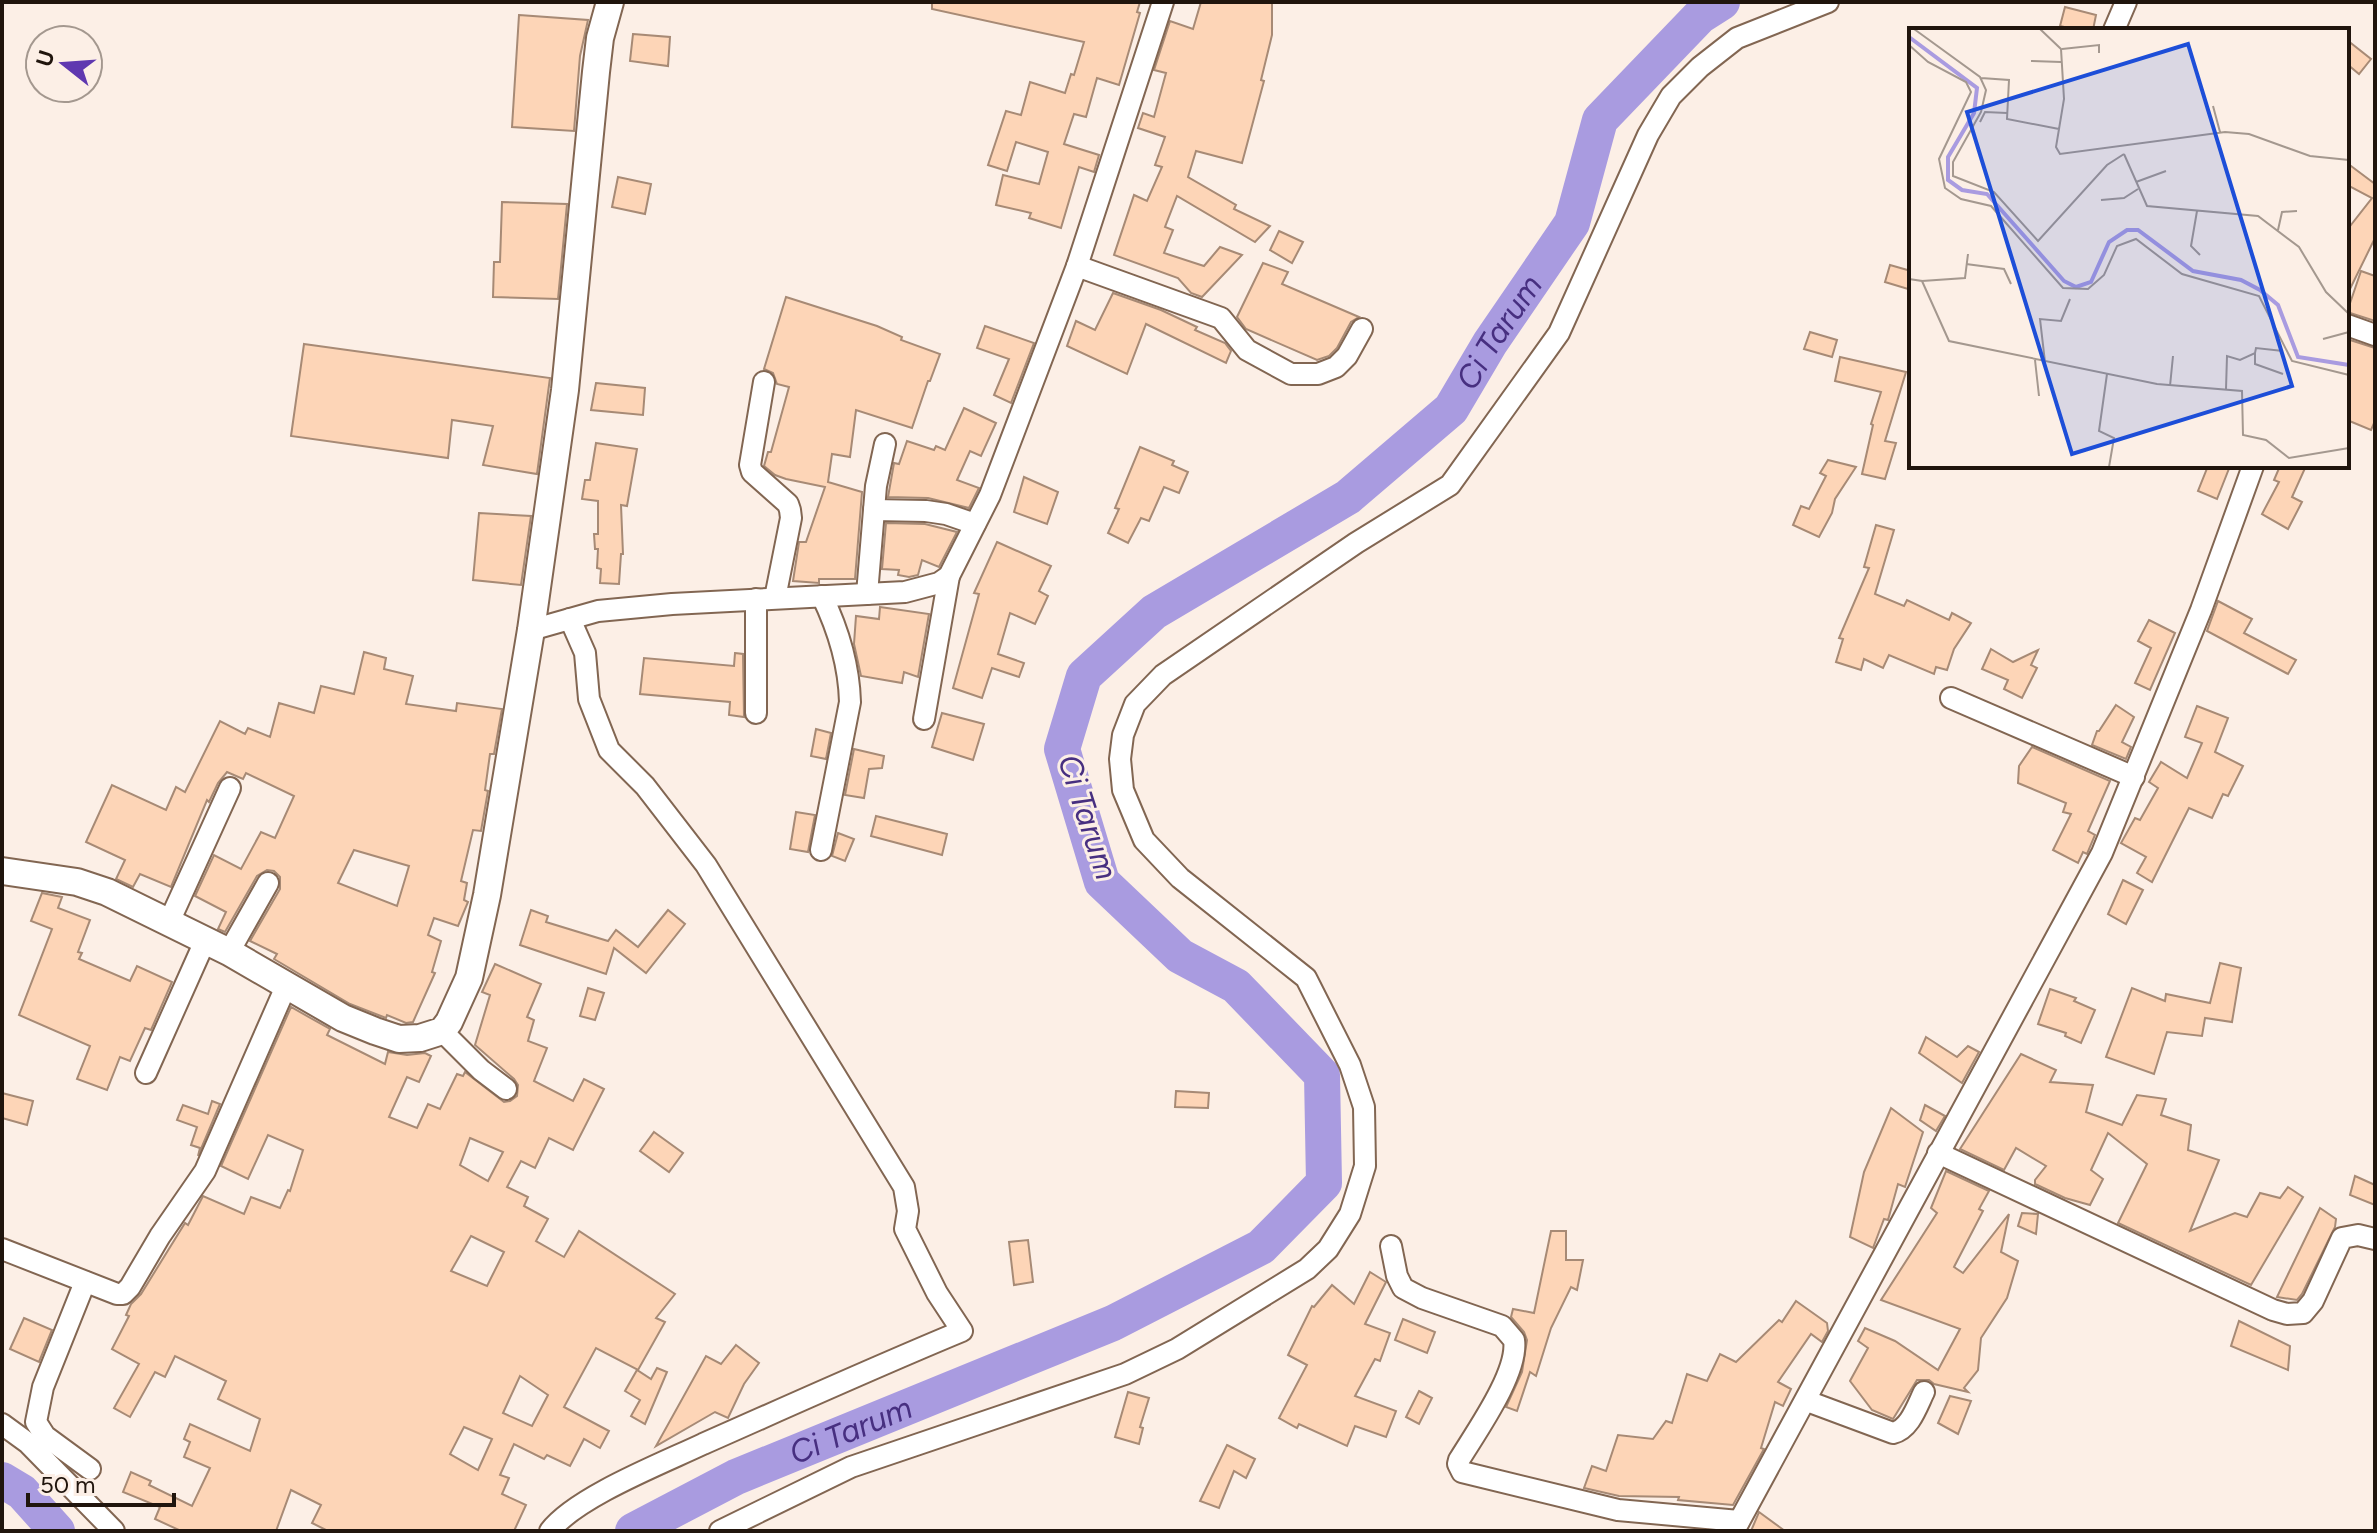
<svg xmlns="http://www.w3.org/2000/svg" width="2377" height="1533" viewBox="0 0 2377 1533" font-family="Figtree,sans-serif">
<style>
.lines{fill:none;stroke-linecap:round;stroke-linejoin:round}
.river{stroke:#a99be0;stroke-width:36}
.building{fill:#fdd5b7;stroke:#a78a75;stroke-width:2;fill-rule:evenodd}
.minor-casing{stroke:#826652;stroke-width:24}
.major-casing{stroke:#826652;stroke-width:30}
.minor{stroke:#fff;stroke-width:20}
.major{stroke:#fff;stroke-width:26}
.labels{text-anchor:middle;stroke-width:6;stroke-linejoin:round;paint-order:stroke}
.water-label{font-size:32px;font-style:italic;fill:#472f80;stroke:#fcefe6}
.inset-river{fill:none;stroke:#a99be0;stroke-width:4}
.inset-road{fill:none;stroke:#a4988f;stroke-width:2}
.view{fill:#1d4ed8;fill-opacity:0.15;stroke:#1d4ed8;stroke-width:4}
.inset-edge{fill:none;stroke:#20150d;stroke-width:4}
</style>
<rect width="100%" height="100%" fill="#fcefe6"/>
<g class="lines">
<g class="river">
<polyline points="2,1480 22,1492 57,1531"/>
<path id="s1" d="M633,1531L736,1477L1113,1323L1261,1247L1324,1183L1322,1075L1236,986L1180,956L1102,882L1062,749L1084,676L1154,612L1348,497L1451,409L1490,343L1572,223L1600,120L1700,16L1722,2"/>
</g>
</g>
<g class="building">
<polygon points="932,2 1140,2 1137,12 1140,13 1119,85 1097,78 1086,117 1074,114 1064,144 1099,155 1094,172 1079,167 1061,228 1029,218 1031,213 996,205 1003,175 1039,184 1048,152 1016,142 1007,171 988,165 1006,111 1021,115 1030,82 1065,93 1071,74 1074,75 1084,42 932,9"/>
<polygon points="1201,2 1272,2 1272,35 1261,80 1264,81 1242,163 1196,151 1188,177 1236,205 1234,209 1270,226 1255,242 1177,196 1165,227 1173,230 1164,253 1204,266 1220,247 1242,255 1202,297 1191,293 1178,278 1114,255 1134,195 1147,201 1162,167 1155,165 1165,137 1138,128 1143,113 1154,117 1166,73 1154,70 1170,21 1193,29"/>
<polygon points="2065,7 2096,15 2093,30 2077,30 2060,26"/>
<polygon points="519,15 588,20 580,56 574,131 512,127"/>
<polygon points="633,34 670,37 668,66 630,61"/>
<polygon points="2347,40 2371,59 2359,74 2347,64"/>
<polygon points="2347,163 2375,184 2375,238 2347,295 2347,230 2372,198 2347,185"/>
<polygon points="618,177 651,184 645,214 612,207"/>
<polygon points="502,202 567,204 558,299 493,297 494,262 500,262"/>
<polygon points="1279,231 1303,242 1292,263 1270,250"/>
<polygon points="1263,263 1288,272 1282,284 1359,317 1351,322 1337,348 1329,356 1317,360 1246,329 1237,317"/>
<polygon points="1890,265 1911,271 1908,289 1885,282"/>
<polygon points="2361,271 2375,276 2375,321 2347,312"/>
<polygon points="1113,293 1161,310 1197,327 1195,330 1225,343 1231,351 1226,363 1146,324 1127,374 1067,346 1076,321 1095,330"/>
<polygon points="786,297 877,326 902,337 901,340 940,354 930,381 928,381 912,428 856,410 850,457 832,454 828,482 862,492 855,579 819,579 819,583 793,581 799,542 806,542 825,487 786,479 775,475 764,466 768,452 771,452 789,387 777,384 773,373 764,369"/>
<polygon points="985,326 1034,343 1011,403 994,395 1009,359 977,348"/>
<polygon points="1810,332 1837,340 1832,357 1804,349"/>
<polygon points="2347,339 2375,348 2375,421 2371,430 2347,420"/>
<polygon points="304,344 550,378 537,474 483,465 493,426 452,420 448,458 291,436"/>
<polygon points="1840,357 1906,372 1885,441 1896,443 1885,479 1862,474 1873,425 1871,424 1881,392 1835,381"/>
<polygon points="596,383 645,388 643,415 591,410"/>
<polygon points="964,408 996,423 981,456 970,451 957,480 979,488 969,508 928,498 888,497 894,463 899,464 907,441 934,450 936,446 945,450"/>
<polygon points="596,443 637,449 627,506 621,505 623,554 621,554 619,584 600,583 601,569 597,568 598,549 595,549 594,534 598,534 598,501 582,499 585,480 590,480"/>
<polygon points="1140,447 1174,461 1172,465 1188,472 1179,493 1164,487 1149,521 1141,518 1128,543 1108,533 1119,509 1115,508"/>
<polygon points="1828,460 1856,467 1835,499 1832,513 1819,537 1793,525 1801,506 1809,509 1826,476 1820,473"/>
<polygon points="2208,466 2230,466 2217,499 2198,491"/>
<polygon points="2280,466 2306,466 2292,497 2302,502 2288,529 2262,514 2279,482 2274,480"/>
<polygon points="1024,477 1058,492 1047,524 1014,512"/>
<polygon points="479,513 531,516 521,585 473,580"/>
<polygon points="886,523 925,524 957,532 939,567 922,560 918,575 909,577 898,575 899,570 882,569"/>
<polygon points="1876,525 1894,530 1875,594 1904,606 1907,600 1949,620 1952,613 1971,623 1954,649 1947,670 1936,667 1934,674 1889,655 1883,668 1864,659 1861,670 1836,662 1843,639 1839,638 1869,568 1864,567"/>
<polygon points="997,542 1051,566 1039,591 1048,596 1035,624 1010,613 998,654 1024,663 1019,677 992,668 982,698 953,688 979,594 974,593"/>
<polygon points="2218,601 2252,619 2244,633 2296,660 2288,674 2207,631"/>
<polygon points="880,607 929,614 918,677 904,672 902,683 861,676 854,644 856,616 879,619"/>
<polygon points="2149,620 2175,633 2150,690 2135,683 2151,648 2138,641"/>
<polygon points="1991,649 2013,662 2038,650 2031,665 2037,668 2022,698 2004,689 2008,680 1982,669"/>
<path d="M364,652L386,658L384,669L413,676L406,704L456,711L457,703L502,709L494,754H490L485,790L488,791L481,831L473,830L461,881L467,883L464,900L468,902L458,926L434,918L428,935L441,941L432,972L435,973L413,1022L406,1023L387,1015L386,1018L350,1004L274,959L277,954L250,941L280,889V877L274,871L267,870L257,876L225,932L218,929L226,912L195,896L214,855L241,869L261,832L275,838L294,796L246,773L243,779L227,772L218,783L209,802L207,800L171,887L140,874L133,887L116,879L125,860L86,842L112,785L166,810L176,787L185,792L220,721L245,734L248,728L270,737L279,703L314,713L321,686L354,694ZM354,850L409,866L397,906L338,883Z"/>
<polygon points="735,653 743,654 744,717 729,715 730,702 640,694 644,658 734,666"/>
<polygon points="2116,705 2134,717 2122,742 2131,747 2126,759 2092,745 2097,731 2099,731"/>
<polygon points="2197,706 2228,718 2215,752 2243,766 2228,796 2223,794 2212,818 2189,808 2152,882 2137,873 2146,857 2121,843 2135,818 2140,820 2158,788 2149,782 2161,762 2187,778 2202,743 2185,737"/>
<polygon points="942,713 984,724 973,760 932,747"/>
<polygon points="816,729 831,733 826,759 811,756"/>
<polygon points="2032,747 2110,781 2088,831 2095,835 2087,854 2083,852 2078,863 2053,850 2071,814 2063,812 2066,803 2018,783 2019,766"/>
<polygon points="854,749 884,756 882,768 869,769 864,798 845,795"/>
<polygon points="796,812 815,815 808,852 790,849"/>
<polygon points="876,816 947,834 942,855 871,836"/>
<polygon points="838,833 854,839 845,861 832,856"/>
<polygon points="2123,880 2143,890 2126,924 2108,914"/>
<polygon points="42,893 62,897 58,908 90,920 78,952 82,953 79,959 130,981 137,966 172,982 151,1030 145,1028 130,1061 120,1057 107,1090 77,1079 90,1046 19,1015 52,929 31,921"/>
<polygon points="531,910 548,916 546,922 608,941 616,930 638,947 668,910 685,924 646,973 614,948 606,974 520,945"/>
<polygon points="2220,963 2241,968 2232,1022 2205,1018 2202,1036 2167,1032 2154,1074 2106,1057 2132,988 2165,1001 2166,994 2210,1003"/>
<path d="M495,964L541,984L527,1017L534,1020L528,1041L547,1048L534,1081L573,1101L584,1079L604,1089L573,1150L549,1138L535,1168L521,1161L507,1187L528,1197L524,1206L548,1219L536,1241L564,1257L579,1231L675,1294L656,1318L665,1322L638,1370L596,1348L564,1407L609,1431L600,1448L584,1439L570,1466L547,1455L544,1459L514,1444L500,1475L509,1478L502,1494L526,1505L514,1531H328L312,1523L321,1505L291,1490L276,1531H181L155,1519L160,1507L123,1492L131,1472L151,1481L149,1485L192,1506L210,1468L184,1457L190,1442L184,1439L190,1424L250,1451L260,1419L218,1399L226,1381L175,1356L165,1377L155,1372L130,1417L114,1408L139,1364L112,1349L129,1316L126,1315L131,1304L141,1294L185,1223L188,1225L203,1196L244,1214L251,1197L280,1208L288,1190L290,1191L303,1150L268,1135L248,1179L221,1166L291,1007L330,1029L327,1035L385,1064L388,1052L407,1055L425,1053L431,1056L419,1082L407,1077L389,1117L417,1128L428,1104L440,1109L457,1074L463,1076L465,1072L504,1102L510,1101L517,1096L518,1085L514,1079L475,1045L490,995L482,992ZM470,1138L503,1152L488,1181L460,1165ZM471,1236L504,1252L487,1286L451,1271ZM520,1376L548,1395L532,1426L503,1413ZM464,1427L492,1439L478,1470L450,1454Z"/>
<polygon points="588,988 604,993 595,1020 580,1016"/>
<polygon points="2050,989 2076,998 2074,1001 2095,1010 2081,1043 2065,1036 2066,1033 2038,1024"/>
<polygon points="1926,1037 1957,1057 1968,1046 1979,1052 1962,1083 1919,1053"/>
<polygon points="2021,1054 2056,1070 2050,1082 2093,1085 2086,1112 2122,1125 2137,1095 2166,1099 2161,1115 2191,1125 2188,1150 2219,1160 2190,1231 2235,1213 2247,1217 2260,1193 2280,1198 2288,1187 2303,1197 2251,1285 2118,1223 2147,1164 2108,1133 2091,1170 2103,1179 2090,1205 2065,1198 2035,1184 2035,1180 2046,1166 2016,1148 2004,1170 1960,1149"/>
<polygon points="1176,1091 1209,1093 1208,1108 1175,1107"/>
<polygon points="2,1093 33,1101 27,1125 2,1118"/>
<polygon points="212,1101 220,1104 198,1156 200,1148 191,1145 197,1127 177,1120 183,1105 208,1114"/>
<polygon points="1925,1105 1945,1116 1936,1131 1920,1120"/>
<polygon points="1891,1108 1923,1132 1905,1187 1898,1184 1888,1220 1884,1219 1873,1248 1850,1237 1864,1172"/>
<polygon points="654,1132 683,1153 669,1172 640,1151"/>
<polygon points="1946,1171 1989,1191 1979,1209 1983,1211 1954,1267 1963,1273 2009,1214 2001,1252 2018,1261 2007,1298 1981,1338 1978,1370 1964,1388 1968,1392 1934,1384 1929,1380 1917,1380 1893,1419 1872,1410 1850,1381 1868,1348 1858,1341 1865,1328 1895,1341 1938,1370 1960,1329 1881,1300 1937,1213 1931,1208"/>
<polygon points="2355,1176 2375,1185 2375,1205 2350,1195"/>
<polygon points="2320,1208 2336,1219 2335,1227 2302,1294 2297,1300 2277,1297"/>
<polygon points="2022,1213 2038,1214 2036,1234 2018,1226"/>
<polygon points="1551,1231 1566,1231 1566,1260 1583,1260 1577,1290 1571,1287 1551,1328 1536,1376 1530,1372 1517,1411 1506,1407 1522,1372 1527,1340 1524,1332 1511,1317 1513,1309 1534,1313"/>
<polygon points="1028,1240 1033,1282 1014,1285 1009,1242"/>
<polygon points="1370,1272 1386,1282 1365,1324 1390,1333 1380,1361 1375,1359 1355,1396 1396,1411 1386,1437 1355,1426 1347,1446 1299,1424 1297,1428 1279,1418 1307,1365 1288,1355 1312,1306 1314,1307 1332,1285 1354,1304"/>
<polygon points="1796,1301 1827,1323 1828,1331 1822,1342 1811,1334 1778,1382 1791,1389 1783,1406 1775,1402 1761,1448 1764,1449 1733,1505 1678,1500 1679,1497 1619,1496 1584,1488 1592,1466 1606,1471 1618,1435 1653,1439 1666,1421 1672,1423 1687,1374 1707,1381 1720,1354 1736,1362 1779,1320 1782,1322"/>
<polygon points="24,1318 52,1330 39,1362 10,1349"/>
<polygon points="1403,1319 1435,1332 1427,1353 1395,1340"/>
<polygon points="2239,1321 2290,1346 2288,1370 2231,1346"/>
<polygon points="736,1345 759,1363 744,1384 728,1418 715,1412 656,1446 706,1356 721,1364"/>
<polygon points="657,1368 667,1372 645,1424 631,1416 640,1400 625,1391 637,1370 651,1379"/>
<polygon points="1419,1391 1432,1398 1419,1424 1406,1417"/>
<polygon points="1128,1392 1149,1398 1140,1427 1143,1428 1139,1444 1115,1437"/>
<polygon points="1950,1396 1971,1401 1958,1434 1938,1423"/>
<polygon points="1227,1445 1255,1459 1246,1478 1234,1471 1219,1508 1200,1501"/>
<polygon points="1759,1512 1785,1531 1751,1531"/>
</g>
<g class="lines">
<g class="minor-casing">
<g id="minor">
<polyline points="2114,30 2126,2"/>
<polyline points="1077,266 1221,318 1247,350 1291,374 1318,374 1336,367 1347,356 1362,329"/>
<polyline points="2347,325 2375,335"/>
<polyline points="764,382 750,465 752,472 788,504 790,510 791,518 775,598"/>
<polyline points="874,510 926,511 946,514 975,524"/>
<polyline points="867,594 876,486 885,444"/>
<polyline points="531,630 598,611 672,604 905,592 939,583 949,576 990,495 1077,266 1163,2"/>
<polyline points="1951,698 2134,777"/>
<polyline points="756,713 756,599"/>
<polyline points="924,719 949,576"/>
<path d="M821,850L850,702C849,665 838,629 822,596"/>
<polyline points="169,922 230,788"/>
<polyline points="229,952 268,883"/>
<polyline points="442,1031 481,1070 506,1089"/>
<polyline points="146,1073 205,941"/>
<polyline points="1938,1153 2273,1310 2287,1314 2303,1313 2313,1301 2342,1238 2358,1235 2375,1239"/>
<path d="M1391,1246L1397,1276L1403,1288L1422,1298L1502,1326L1514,1340C1519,1372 1476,1432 1459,1460L1458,1464L1462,1472L1618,1510L1739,1521"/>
<polyline points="2,1249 117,1294 123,1294 130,1287 160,1236 205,1171 287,984"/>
<polyline points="85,1282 43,1387 36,1422 45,1436 90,1469"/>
<path d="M1807,1401L1893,1433C1910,1429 1917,1406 1924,1392"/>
<polyline points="2,1424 28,1443 114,1531"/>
<path d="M550,1531C576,1497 663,1463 703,1444C789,1406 875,1367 962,1331L937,1293L905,1229L908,1211L904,1187L706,865L645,786L609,750L589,699L585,653L570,619"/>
<polyline points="720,1531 851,1467 1125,1374 1177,1349 1307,1269 1328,1249 1350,1214 1365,1166 1364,1107 1350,1065 1306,978 1180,878 1144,840 1123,790 1120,759 1123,735 1135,704 1163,675 1356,543 1450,485 1559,333 1648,135 1671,96 1700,67 1737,38 1828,2"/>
<polyline points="1734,1531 2102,853 2201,610 2253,466"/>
</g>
</g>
<g class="major-casing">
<polyline id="major" points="2,871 77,882 107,892 229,952 343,1018 375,1031 399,1039 420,1038 442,1031 449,1022 469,978 487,895 531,630 565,390 596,72 600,38 610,2"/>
</g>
<use href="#minor" class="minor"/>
<use href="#major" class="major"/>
</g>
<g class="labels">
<g class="water-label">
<text dy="11" stroke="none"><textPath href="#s1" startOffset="1944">Ci Tarum</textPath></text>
<text transform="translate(1088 817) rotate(72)" y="11">Ci Tarum</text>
<text dy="11" stroke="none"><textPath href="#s1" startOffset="240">Ci Tarum</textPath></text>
</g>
</g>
<g transform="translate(1909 28)">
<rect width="440" height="440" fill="#fcefe6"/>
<path class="inset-river" d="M0,9L68,60L65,85L39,129V152L53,162L78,166L155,253L167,259L182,254L200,214L218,202H229L284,243L332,252L351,262L369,277L389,329L440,337"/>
<path class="inset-road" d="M5,1L71,49L77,62L72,84L44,134V148L85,164L129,213L198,137L215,126M131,1L152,21L155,71L147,119L151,126L316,104L340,106L401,128L440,132M0,17L19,34L57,54L62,64L30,131L36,160L52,171L82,178L154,260L179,261L195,247L208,218L227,211L273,246L350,268L383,333L440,347M153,21L190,17V25M122,33L152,34M72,50L100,52L98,91L150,101M304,78L311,104M71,94L76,84L98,85M215,126L238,178L349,188L390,219L417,264L440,286M227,154L257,143M192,172L215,170L229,161M288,183L282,218L291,227M369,202L373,184L388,183M57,236L95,241L102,256M0,251L13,253L40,313L248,356L333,363L334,407L357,412L380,430L440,420M13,253L56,250L59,226M414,311L440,304M346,325L347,320L374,323M126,332L130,368M136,334L131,291L152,293L161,271M198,346L190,403L205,410L200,439M261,358L264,328M317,361L318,328L331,332L346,325V336L374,346"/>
<path class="view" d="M279,16L383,358L163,426L58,84Z"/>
<rect width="440" height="440" class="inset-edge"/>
</g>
<rect width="2377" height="1533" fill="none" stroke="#20150d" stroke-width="8"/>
<g transform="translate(64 64) rotate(287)"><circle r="38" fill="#fcefe6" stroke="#a4988f" stroke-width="2"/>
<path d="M0-6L14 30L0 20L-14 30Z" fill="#5f38b0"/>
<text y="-12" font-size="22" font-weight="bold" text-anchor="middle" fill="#20150d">U</text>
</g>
<path d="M28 1493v12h146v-12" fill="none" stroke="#20150d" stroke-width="4"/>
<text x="40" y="1493" font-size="24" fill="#20150d" stroke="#fcefe6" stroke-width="6" paint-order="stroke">50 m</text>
</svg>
